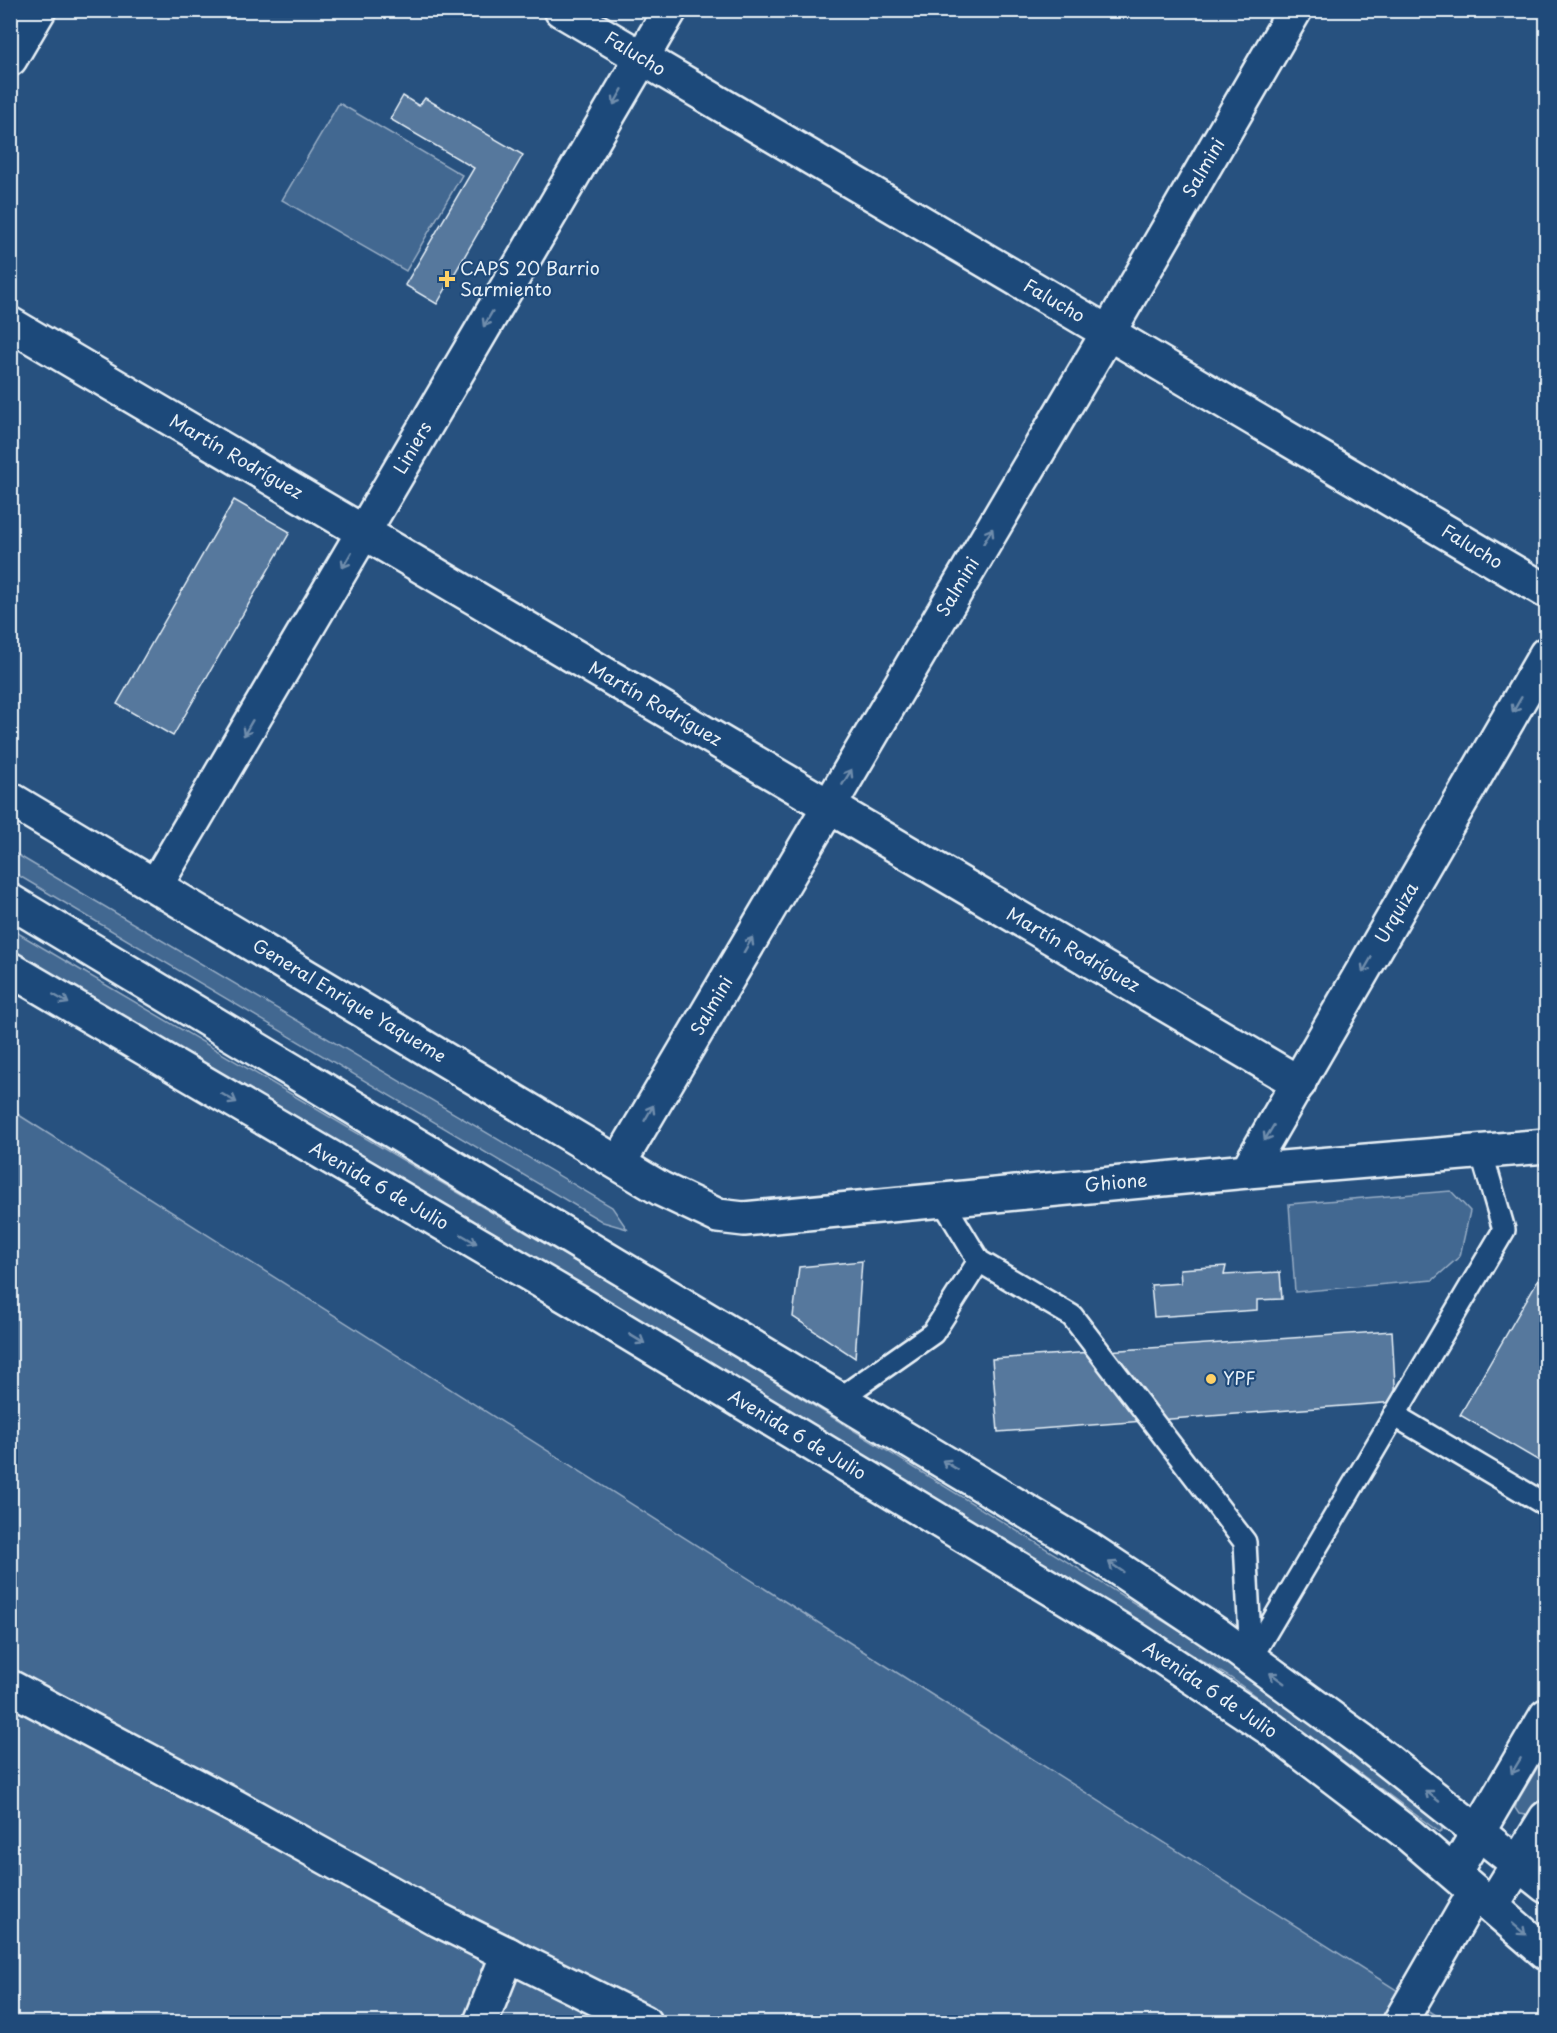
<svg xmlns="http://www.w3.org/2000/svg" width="1557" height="2033" viewBox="0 0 1557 2033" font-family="'Playpen Sans',sans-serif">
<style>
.green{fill:#436891;stroke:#96acc4;stroke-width:1.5}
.building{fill:#57789d;stroke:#e8f1f8;stroke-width:1.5}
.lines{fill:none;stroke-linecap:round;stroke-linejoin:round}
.lane-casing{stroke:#e8f1f8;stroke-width:26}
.street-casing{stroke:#e8f1f8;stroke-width:38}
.secondary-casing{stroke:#e8f1f8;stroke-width:38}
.lane{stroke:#1f4a7a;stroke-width:21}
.street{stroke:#1f4a7a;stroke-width:33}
.secondary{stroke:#1f4a7a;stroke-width:33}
.oneway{stroke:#6f8dac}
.poi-dot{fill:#ffd166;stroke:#1f4a7a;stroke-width:2}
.labels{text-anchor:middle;stroke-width:4.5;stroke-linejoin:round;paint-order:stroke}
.street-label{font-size:18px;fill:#e8f1f8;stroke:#1f4a7a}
.poi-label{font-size:18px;fill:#e8f1f8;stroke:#1f4a7a;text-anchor:start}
</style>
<rect width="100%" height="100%" fill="#27517f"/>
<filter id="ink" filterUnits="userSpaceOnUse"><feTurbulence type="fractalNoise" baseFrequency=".0167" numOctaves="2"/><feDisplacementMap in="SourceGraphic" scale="12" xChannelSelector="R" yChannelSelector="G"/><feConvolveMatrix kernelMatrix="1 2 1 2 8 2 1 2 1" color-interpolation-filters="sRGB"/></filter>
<g filter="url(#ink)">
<g class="green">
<polygon points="339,103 462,175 406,271 282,200"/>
<polygon points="11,851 612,1207 627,1229 603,1222 11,871"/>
<polygon points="11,929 681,1324 1238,1667 1442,1826 1442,1830 1439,1832 1231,1678 671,1339 11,950"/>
<polygon points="11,1110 1447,2022 11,2022"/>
<polygon points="1451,1191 1470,1211 1460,1256 1433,1280 1295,1292 1289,1204"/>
<path d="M1546,1753C1546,1776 1548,1801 1526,1815L1519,1814L1515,1808L1517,1802Z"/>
</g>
<g class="building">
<polygon points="403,96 419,106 425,98 523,155 437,304 405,285 474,168 390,119"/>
<polygon points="234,500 290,532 173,736 117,704"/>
<polygon points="862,1261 855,1358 793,1317 799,1267"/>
<polygon points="1226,1266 1224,1275 1280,1272 1282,1299 1257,1300 1257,1310 1154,1317 1151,1285 1181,1283 1180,1269"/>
<polygon points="1546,1266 1546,1465 1460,1415"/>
<polygon points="1392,1331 1396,1402 998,1432 992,1359"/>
</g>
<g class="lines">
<g class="lane-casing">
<g id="lane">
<polyline points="942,1200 979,1261 1072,1316 1245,1542 1251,1658"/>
<polyline points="839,1399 933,1333 979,1261"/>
<polyline points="1394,1415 1546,1505"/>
<polyline points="1251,1658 1504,1230 1481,1151"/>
</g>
</g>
<g class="street-casing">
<g id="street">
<polyline points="561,10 1546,591"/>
<polyline points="10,59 39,10"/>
<polyline points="10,324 1299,1083"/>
<polyline points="10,799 661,1189 718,1216 744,1219 1247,1171 1546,1146"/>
<polyline points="156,885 670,10"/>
<polyline points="619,1163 1108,333 1295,10"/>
<polyline points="1247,1171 1546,654"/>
<polyline points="10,1687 236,1807 439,1920 644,2022"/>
<polyline points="481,2022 508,1954"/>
<polyline points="1400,2022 1475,1892"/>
</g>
</g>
<g class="secondary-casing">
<g id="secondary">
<polyline points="10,901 1089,1549 1218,1635 1360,1739 1546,1886"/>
<polyline points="10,969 577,1302 1132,1637 1272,1730 1408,1834 1546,1953"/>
<polyline points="1454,1873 1546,1716"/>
<polyline points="1492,1906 1546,1818"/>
</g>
</g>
<use href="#lane" class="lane"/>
<use href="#street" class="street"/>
<use href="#secondary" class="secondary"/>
</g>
<defs><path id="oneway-shaft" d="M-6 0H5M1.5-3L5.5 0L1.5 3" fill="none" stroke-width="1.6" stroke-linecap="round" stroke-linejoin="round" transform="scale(1.5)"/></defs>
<g class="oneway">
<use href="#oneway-shaft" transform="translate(618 97) rotate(120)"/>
<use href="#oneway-shaft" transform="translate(488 319) rotate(120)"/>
<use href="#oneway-shaft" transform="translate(988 536) rotate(-59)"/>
<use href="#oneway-shaft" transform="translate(347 560) rotate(120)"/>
<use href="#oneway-shaft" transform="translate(1517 705) rotate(120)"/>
<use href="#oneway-shaft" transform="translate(248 728) rotate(120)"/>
<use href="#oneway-shaft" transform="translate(847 777) rotate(-59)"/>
<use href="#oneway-shaft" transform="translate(748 945) rotate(-60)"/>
<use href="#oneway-shaft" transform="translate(1367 965) rotate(120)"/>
<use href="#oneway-shaft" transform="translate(61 999) rotate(30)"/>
<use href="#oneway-shaft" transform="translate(229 1098) rotate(30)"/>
<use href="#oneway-shaft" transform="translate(649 1113) rotate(-60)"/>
<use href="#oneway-shaft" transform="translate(1269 1133) rotate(121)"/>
<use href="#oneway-shaft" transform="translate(469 1239) rotate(30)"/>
<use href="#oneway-shaft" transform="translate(637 1339) rotate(31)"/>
<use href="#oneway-shaft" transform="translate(950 1465) rotate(-149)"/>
<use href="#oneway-shaft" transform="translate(1116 1567) rotate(-146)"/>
<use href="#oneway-shaft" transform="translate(1277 1678) rotate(-144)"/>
<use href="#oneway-shaft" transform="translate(1516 1766) rotate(121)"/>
<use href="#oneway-shaft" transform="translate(1432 1796) rotate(-142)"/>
<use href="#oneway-shaft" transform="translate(1519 1929) rotate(41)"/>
</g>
</g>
<g class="poi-dot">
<path d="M444 270h6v6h6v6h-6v6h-6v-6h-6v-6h6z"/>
<circle cx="1211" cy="1379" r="6"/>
</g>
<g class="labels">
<g class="street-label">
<text transform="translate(635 54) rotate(31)" y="6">Falucho</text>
<text transform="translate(1204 168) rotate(-60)" y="6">Salmini</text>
<text transform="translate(1054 301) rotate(30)" y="6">Falucho</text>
<text transform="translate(413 448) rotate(-60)" y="6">Liniers</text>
<text transform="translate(236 457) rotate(30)" y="6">Martín Rodríguez</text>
<text transform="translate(1472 547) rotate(31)" y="6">Falucho</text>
<text transform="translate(958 587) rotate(-59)" y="6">Salmini</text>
<text transform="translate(655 704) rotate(30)" y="6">Martín Rodríguez</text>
<text transform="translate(1397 913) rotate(-60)" y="6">Urquiza</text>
<text transform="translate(1073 950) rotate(30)" y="6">Martín Rodríguez</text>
<text transform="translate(349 1001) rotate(31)" y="6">General Enrique Yaqueme</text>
<text transform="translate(712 1006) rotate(-60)" y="6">Salmini</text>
<text transform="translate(1116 1183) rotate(-5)" y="6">Ghione</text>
<text transform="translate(379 1186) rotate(30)" y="6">Avenida 6 de Julio</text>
<text transform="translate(797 1435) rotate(31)" y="6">Avenida 6 de Julio</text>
<text transform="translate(1210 1690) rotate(34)" y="6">Avenida 6 de Julio</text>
</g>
<g class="poi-label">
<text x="460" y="275">CAPS 20 Barrio<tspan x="460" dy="21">Sarmiento</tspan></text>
<text x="1223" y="1385">YPF</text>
</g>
</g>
<rect width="1557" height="2033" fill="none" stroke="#1f4a7a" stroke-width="36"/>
<rect x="18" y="18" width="1521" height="1997" fill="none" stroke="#e8f1f8" stroke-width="2" filter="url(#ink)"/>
</svg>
